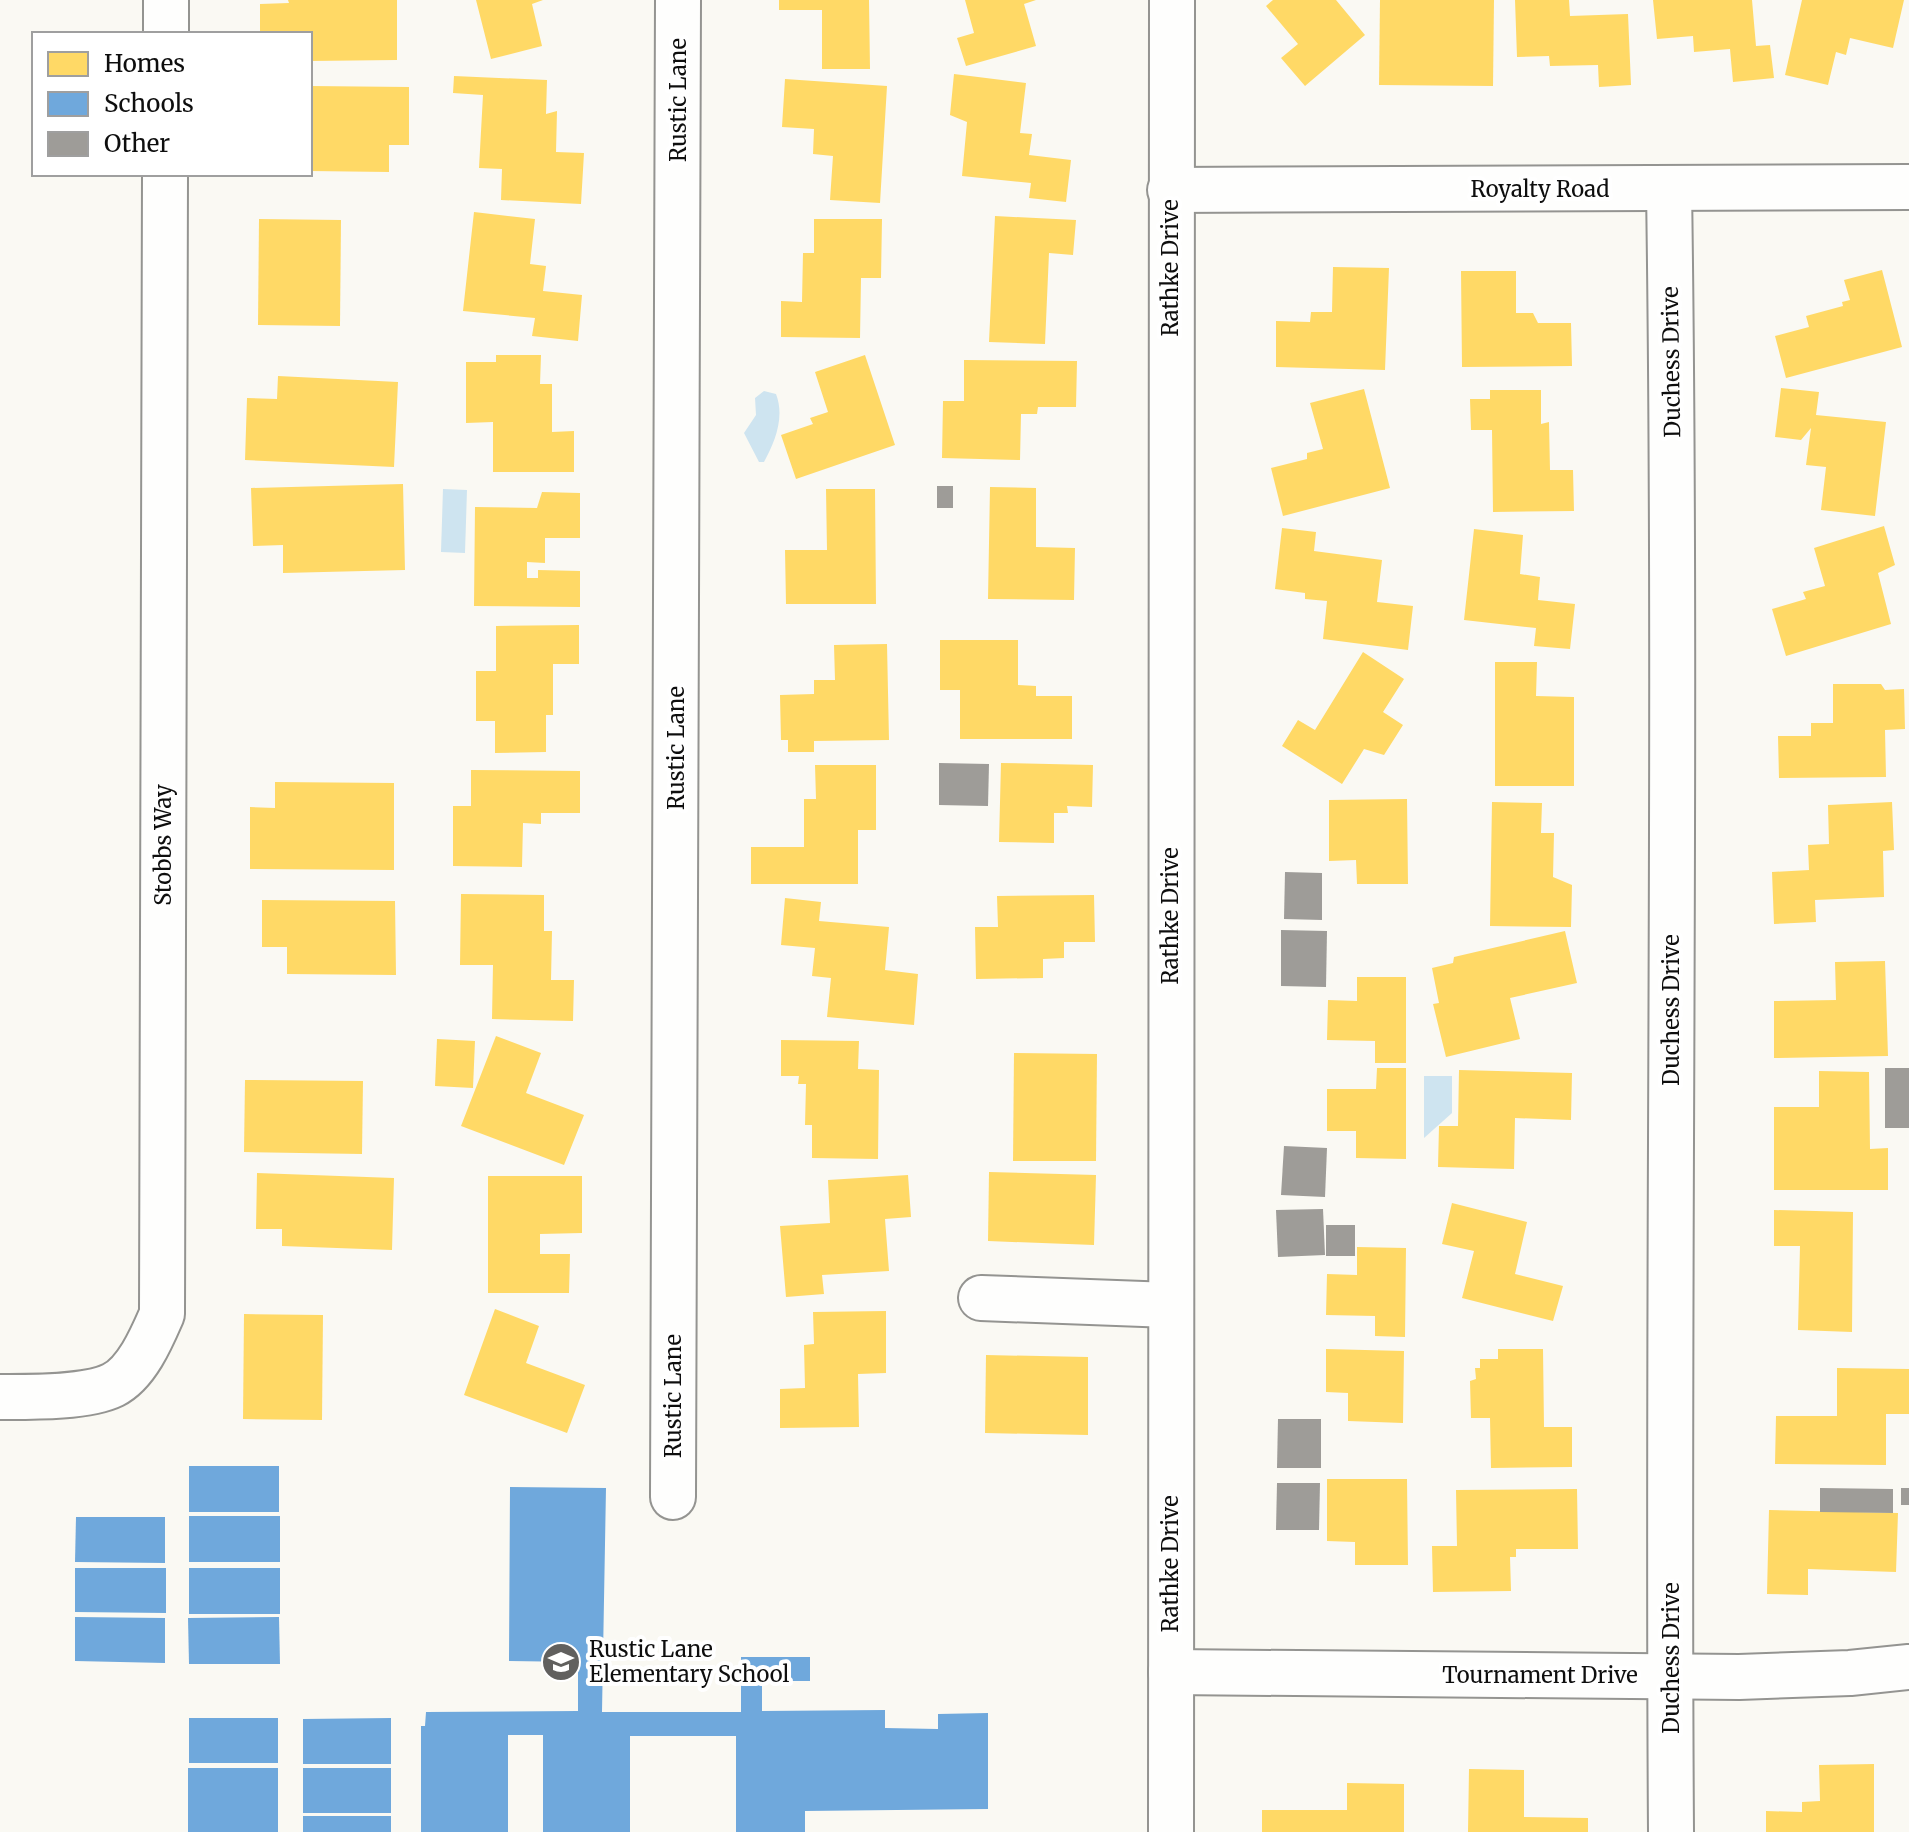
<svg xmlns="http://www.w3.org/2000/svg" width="1909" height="1832" viewBox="0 0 1909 1832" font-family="Merriweather,serif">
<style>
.water{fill:#cee4f0}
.homes{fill:#ffd966}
.schools{fill:#6fa8dc}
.building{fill:#9e9c98}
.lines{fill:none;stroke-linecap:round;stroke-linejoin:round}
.minor-casing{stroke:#949491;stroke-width:48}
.minor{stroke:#fefefd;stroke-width:44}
.labels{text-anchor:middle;stroke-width:8;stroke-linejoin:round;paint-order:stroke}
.street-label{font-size:22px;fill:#0e0e0e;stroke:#fff}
.poi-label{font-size:22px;fill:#0e0e0e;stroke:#fff;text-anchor:start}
</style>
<rect width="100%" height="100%" fill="#faf9f3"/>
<g class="water">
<path d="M764,391L776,394C785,417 775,442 764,462H759L744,433L756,415L755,398Z"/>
<polygon points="443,489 467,490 465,553 441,552"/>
<polygon points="1424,1076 1452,1076 1452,1113 1424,1138"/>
</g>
<g class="homes">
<polygon points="288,0 397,0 397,60 310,61 310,34 260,34 260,4 289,3"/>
<polygon points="476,0 543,0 532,4 542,46 491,59"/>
<polygon points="779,0 869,0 870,69 822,69 822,10 779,10"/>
<polygon points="965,0 1036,0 1024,4 1036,46 966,66 957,38 974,33"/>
<polygon points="1273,0 1336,0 1365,35 1305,86 1281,58 1298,44 1266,6"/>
<polygon points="1380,0 1494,0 1493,86 1379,85"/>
<polygon points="1515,0 1569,0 1570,16 1628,14 1631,85 1599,87 1598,65 1550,66 1549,56 1517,57"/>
<polygon points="1653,0 1752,0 1756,46 1770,45 1774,78 1733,82 1730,49 1694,52 1693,36 1657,39"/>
<polygon points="1802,0 1904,0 1893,48 1850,38 1846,55 1836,52 1828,85 1785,75"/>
<polygon points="954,74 1026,83 1020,133 1032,134 1029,155 1071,160 1066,202 1029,198 1031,183 962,176 967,122 950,115"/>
<polygon points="454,76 547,80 546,114 557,111 556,152 584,153 581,204 501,200 502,169 479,168 483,95 453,93"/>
<polygon points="785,79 887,86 880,203 830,200 833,156 813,154 814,129 782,127"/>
<polygon points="310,86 409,87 409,145 389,145 389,172 310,171"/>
<polygon points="474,212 535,219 530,264 546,266 543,291 582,295 578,341 532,336 535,318 463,311"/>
<polygon points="995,216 1076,220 1073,255 1049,253 1045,344 989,342"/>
<polygon points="259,219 341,220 340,326 258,325"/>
<polygon points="814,219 882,219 881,278 861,278 860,338 781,337 781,301 802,302 803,253 814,253"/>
<polygon points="1333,267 1389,268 1385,370 1276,367 1276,321 1310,322 1311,312 1332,312"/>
<polygon points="1882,270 1902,347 1786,378 1775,336 1809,327 1806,316 1843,306 1842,302 1850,300 1844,280"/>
<polygon points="1461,271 1516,271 1516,313 1533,313 1538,323 1571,323 1572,366 1462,367"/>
<polygon points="496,355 541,355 540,384 552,384 552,432 574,431 574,472 493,472 493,422 466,423 466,362 496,362"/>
<polygon points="865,355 895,445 796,479 781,435 813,424 810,418 828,412 815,372"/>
<polygon points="964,360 1077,361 1076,407 1038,407 1037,414 1021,414 1020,460 942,458 943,401 964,401"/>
<polygon points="278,376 398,382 394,467 245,460 247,398 277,399"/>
<polygon points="1781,388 1819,392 1816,415 1886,422 1875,516 1821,510 1826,467 1806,465 1811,428 1801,440 1775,437"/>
<polygon points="1364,389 1390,488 1283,516 1271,468 1307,459 1307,453 1323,449 1310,403"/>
<polygon points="1490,390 1541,390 1541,424 1549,422 1550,470 1573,470 1574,511 1493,512 1492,430 1471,430 1470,399 1490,399"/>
<polygon points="403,484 405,570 283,573 283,545 253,546 251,488"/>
<polygon points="990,487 1036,488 1036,547 1075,548 1074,600 988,599"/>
<polygon points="826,489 875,489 876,604 786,604 785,550 827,550"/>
<polygon points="542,492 580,493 580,538 545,538 545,563 527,562 527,578 538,578 538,570 580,571 580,607 474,606 475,507 537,508"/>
<polygon points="1884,526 1895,565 1878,573 1891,624 1786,656 1772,609 1806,599 1803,592 1825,586 1814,548"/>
<polygon points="1282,528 1316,532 1314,551 1382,560 1377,602 1413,606 1408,650 1323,639 1327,601 1305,599 1305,593 1275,589"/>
<polygon points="1474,529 1523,535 1520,574 1540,577 1538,600 1575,604 1570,649 1534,646 1536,628 1464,620"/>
<polygon points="579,625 579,664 553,664 553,715 546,715 546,752 495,753 495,721 476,721 476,671 496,671 496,626"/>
<polygon points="940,640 1018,640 1018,685 1036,686 1036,696 1072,696 1072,739 960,739 960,690 940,690"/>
<polygon points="887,644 889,740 814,741 814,752 788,752 788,740 781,740 780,695 814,694 814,680 835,680 834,645"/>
<polygon points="1363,652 1404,679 1383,712 1403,725 1384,755 1364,749 1342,784 1282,746 1298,720 1315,730"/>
<polygon points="1495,662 1537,662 1536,696 1574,697 1574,786 1495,786"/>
<polygon points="1833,684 1881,684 1885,690 1904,689 1905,729 1885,730 1886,777 1779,778 1778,736 1811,736 1811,723 1833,723"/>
<polygon points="1001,763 1093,765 1092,807 1067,806 1068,813 1054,813 1054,843 999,842"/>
<polygon points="815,765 876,765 876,830 858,830 858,884 751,884 751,847 804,847 804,799 816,799"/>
<polygon points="471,770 580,771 580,813 541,813 541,824 523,823 522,867 453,866 453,806 471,806"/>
<polygon points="275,782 394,783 394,870 250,869 250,807 275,808"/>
<polygon points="1407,799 1408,884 1357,884 1356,860 1329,861 1329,800"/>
<polygon points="1492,802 1542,803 1541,833 1554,833 1553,877 1572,885 1571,927 1490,926"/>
<polygon points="1892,802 1894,850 1883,851 1884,897 1815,900 1816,922 1774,924 1772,872 1809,870 1808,845 1829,844 1828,805"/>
<polygon points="461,894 544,895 544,931 552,931 551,980 574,980 573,1021 492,1019 493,965 460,965"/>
<polygon points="1094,895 1095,942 1064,942 1064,958 1043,959 1043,978 976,979 975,927 998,927 997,896"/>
<polygon points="785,898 821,902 819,921 889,927 885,970 918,974 914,1025 827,1017 831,978 812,976 815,948 781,945"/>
<polygon points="262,900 395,901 396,975 287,974 287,947 262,947"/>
<polygon points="1565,931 1577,983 1510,998 1520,1039 1446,1057 1433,1004 1439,1003 1432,968 1453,963 1454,957"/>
<polygon points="1885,961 1888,1056 1774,1058 1774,1001 1836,1000 1835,962"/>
<polygon points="1357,977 1406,977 1406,1063 1375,1063 1375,1041 1327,1040 1328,1000 1357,1001"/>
<polygon points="496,1036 541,1053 526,1093 584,1115 564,1165 461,1126"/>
<polygon points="437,1039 475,1041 473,1088 435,1086"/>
<polygon points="781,1040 859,1041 858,1069 879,1070 878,1159 812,1158 812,1125 805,1125 806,1084 798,1084 799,1076 781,1076"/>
<polygon points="1014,1053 1097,1054 1096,1161 1013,1161"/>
<polygon points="1377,1068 1406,1068 1406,1159 1356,1158 1356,1131 1327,1131 1327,1089 1376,1089"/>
<polygon points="1459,1070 1572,1073 1571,1120 1515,1118 1514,1169 1438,1167 1439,1126 1458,1126"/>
<polygon points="1819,1071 1869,1072 1870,1149 1888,1148 1888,1190 1774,1190 1774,1107 1819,1107"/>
<polygon points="245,1080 363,1081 362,1154 244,1152"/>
<polygon points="989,1172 1096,1175 1094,1245 988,1241"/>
<polygon points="257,1173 394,1178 392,1250 282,1246 282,1229 256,1229"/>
<polygon points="908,1175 911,1217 885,1219 889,1271 822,1275 824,1294 786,1297 780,1226 830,1223 828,1180"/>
<polygon points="488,1176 582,1176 582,1233 540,1234 540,1254 570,1254 569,1293 488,1293"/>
<polygon points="1452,1203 1527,1222 1515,1274 1563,1286 1553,1321 1462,1298 1474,1251 1442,1244"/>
<polygon points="1774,1210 1853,1212 1852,1332 1798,1330 1800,1246 1774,1246"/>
<polygon points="1357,1247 1406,1248 1405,1337 1375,1336 1375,1316 1326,1315 1327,1274 1357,1275"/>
<polygon points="495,1309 539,1326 526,1363 585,1385 567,1433 464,1395"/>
<polygon points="886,1311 886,1373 858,1374 859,1427 780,1428 780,1389 805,1388 804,1345 814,1344 813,1312"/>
<polygon points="244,1314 323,1315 322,1420 243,1419"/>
<polygon points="1326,1349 1404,1351 1403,1423 1348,1421 1348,1393 1326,1392"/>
<polygon points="1498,1349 1543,1349 1544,1427 1572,1427 1572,1467 1491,1468 1490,1418 1471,1418 1470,1381 1476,1379 1475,1368 1480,1368 1480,1359 1498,1359"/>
<polygon points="986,1355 1088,1357 1088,1435 985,1433"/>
<polygon points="1837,1368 1909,1369 1909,1414 1886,1414 1886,1465 1775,1464 1776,1416 1837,1416"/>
<polygon points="1327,1479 1407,1479 1408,1565 1355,1565 1355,1542 1327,1541"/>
<polygon points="1577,1489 1578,1549 1516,1549 1516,1557 1510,1557 1511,1591 1433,1592 1432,1546 1457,1546 1456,1490"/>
<polygon points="1769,1510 1898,1513 1896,1572 1808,1569 1808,1595 1767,1594"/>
<polygon points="1874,1764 1874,1832 1766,1832 1766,1811 1802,1812 1802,1802 1820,1801 1819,1765"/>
<polygon points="1469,1769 1524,1770 1524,1817 1588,1818 1588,1832 1468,1832"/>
<polygon points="1347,1783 1404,1784 1404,1832 1262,1832 1262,1810 1347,1810"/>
</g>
<g class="schools">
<rect x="189" y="1466" width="90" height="46"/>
<polygon points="510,1487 606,1488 602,1712 741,1712 741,1657 810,1657 810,1681 762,1681 762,1711 885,1710 885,1728 938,1729 938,1714 988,1713 988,1809 805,1811 805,1832 736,1832 736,1736 630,1736 630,1832 543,1832 543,1735 508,1735 508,1832 421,1832 421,1726 425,1726 426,1712 578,1711 578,1662 509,1661"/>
<rect x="189" y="1516" width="91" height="46"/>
<polygon points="76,1517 165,1517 165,1563 75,1562"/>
<polygon points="75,1568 166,1568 166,1613 75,1612"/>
<rect x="189" y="1568" width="91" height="46"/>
<polygon points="75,1617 165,1618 165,1663 75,1661"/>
<polygon points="279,1617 280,1664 189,1664 188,1618"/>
<rect x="189" y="1718" width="89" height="45"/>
<polygon points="391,1718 391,1764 303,1764 303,1719"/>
<rect x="188" y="1768" width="90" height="64"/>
<rect x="303" y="1768" width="88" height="45"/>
<rect x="303" y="1816" width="88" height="16"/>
</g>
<g class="building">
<rect x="937" y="486" width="16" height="22"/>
<polygon points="939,763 989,764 988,806 939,805"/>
<polygon points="1285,872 1322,873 1322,920 1284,919"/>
<polygon points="1281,930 1327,931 1326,987 1281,986"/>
<rect x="1885" y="1068" width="24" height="60"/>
<polygon points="1284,1146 1327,1148 1325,1197 1281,1195"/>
<polygon points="1323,1209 1325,1255 1278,1257 1276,1210"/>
<rect x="1326" y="1225" width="29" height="31"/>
<polygon points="1278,1419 1321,1419 1321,1468 1277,1468"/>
<polygon points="1277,1483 1320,1483 1319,1530 1276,1530"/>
<polygon points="1820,1488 1893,1489 1893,1513 1820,1512"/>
<rect x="1901" y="1488" width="8" height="17"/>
</g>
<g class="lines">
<g class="minor-casing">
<g id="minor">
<polyline points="166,34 166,0"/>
<path d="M1669,188C1677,736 1667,1284 1671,1832"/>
<polyline points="1170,190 1909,187"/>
<polyline points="981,1298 1170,1305"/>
<path d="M0,1397C29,1397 87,1398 113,1385C137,1373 152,1337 162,1314L165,174"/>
<polyline points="673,1497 678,0"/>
<polyline points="1171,1672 1739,1677 1850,1673 1909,1667"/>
<polyline points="1171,1832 1172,0"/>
</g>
</g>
<use href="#minor" class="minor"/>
</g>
<defs>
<g id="school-disc" transform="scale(2)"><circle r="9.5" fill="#61605e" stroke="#fff"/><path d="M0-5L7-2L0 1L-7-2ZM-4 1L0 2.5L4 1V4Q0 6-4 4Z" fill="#fff"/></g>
</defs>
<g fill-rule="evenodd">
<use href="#school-disc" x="561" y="1662"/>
</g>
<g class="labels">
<g class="street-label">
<text transform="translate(678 100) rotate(-90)" y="8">Rustic Lane</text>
<text x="1540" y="197">Royalty Road</text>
<text transform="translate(1170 268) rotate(-90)" y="8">Rathke Drive</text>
<text transform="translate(1671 362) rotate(-91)" y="8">Duchess Drive</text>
<text transform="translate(676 748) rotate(-90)" y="8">Rustic Lane</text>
<text transform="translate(163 845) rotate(-90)" y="8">Stobbs Way</text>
<text transform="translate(1170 916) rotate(-90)" y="8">Rathke Drive</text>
<text transform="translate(1671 1010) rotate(-90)" y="8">Duchess Drive</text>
<text transform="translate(673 1396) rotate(-90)" y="8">Rustic Lane</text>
<text transform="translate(1170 1564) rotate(-90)" y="8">Rathke Drive</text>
<text transform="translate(1671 1658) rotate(-90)" y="8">Duchess Drive</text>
<text x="1540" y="1683">Tournament Drive</text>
</g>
<g class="poi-label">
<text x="589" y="1657">Rustic Lane<tspan x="589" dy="25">Elementary School</tspan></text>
</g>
</g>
<rect x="32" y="32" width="280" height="144" fill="#ffffff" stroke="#9f9f9f" stroke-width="2"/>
<rect x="48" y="52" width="40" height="24" fill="#ffd966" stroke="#9f9f9f" stroke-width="2"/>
<text x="104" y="72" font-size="24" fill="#0e0e0e">Homes</text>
<rect x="48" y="92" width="40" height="24" fill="#6fa8dc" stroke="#9f9f9f" stroke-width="2"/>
<text x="104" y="112" font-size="24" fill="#0e0e0e">Schools</text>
<rect x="48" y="132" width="40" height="24" fill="#9e9c98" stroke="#9f9f9f" stroke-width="2"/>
<text x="104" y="152" font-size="24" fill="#0e0e0e">Other</text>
</svg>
